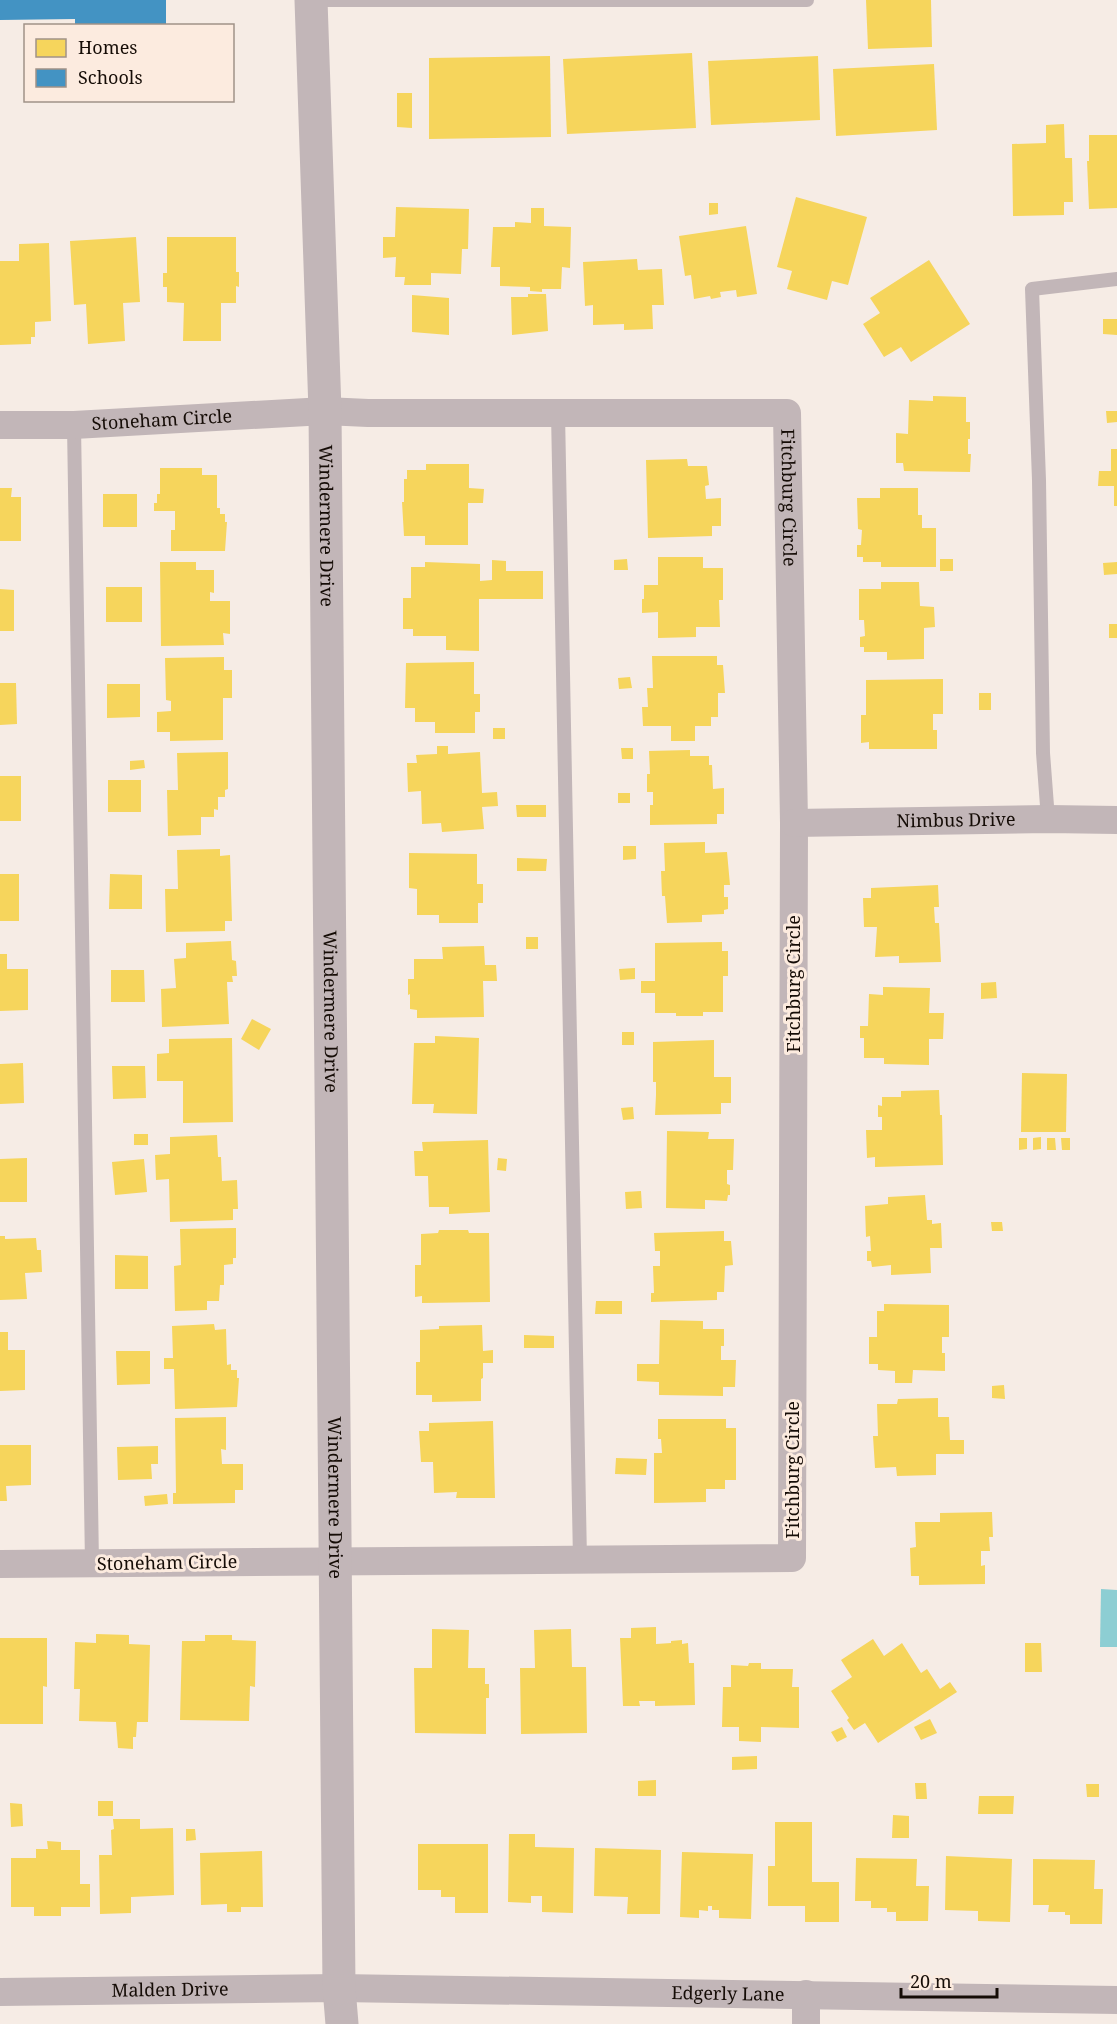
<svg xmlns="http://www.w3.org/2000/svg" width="1117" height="2024" viewBox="0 0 1117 2024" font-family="'Noto Serif',serif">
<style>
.water{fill:#8dced3}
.homes{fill:#f6d55c}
.schools{fill:#4393c3}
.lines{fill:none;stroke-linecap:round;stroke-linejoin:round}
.service{stroke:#c2b6b8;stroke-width:14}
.minor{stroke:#c2b6b8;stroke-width:28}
.tertiary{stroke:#c2b6b8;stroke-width:33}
.labels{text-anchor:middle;stroke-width:6;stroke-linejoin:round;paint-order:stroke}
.street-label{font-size:18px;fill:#150c06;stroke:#fcebdf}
</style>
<rect width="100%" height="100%" fill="#f6ece5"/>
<polygon class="water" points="1101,1589 1117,1590 1117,1647 1100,1647"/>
<g class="homes">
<polygon points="866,0 931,0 932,47 868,49"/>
<polygon points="692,53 696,128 567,134 563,59"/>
<polygon points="550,56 551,137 429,139 429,58"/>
<polygon points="818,56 820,120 711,125 708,61"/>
<polygon points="934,64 937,130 836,136 833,69"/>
<polygon points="397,93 412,93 412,128 397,127"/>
<polygon points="1064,124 1065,158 1072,158 1073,202 1064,202 1064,215 1013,216 1012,144 1046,143 1046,125"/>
<polygon points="1089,135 1117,135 1117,208 1089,209 1087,161 1089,161"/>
<polygon points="796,197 867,217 848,285 832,281 827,300 787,289 792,271 777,267"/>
<polygon points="709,203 718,203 718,214 709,215"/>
<polygon points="396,207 469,209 468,249 462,249 461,274 431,273 431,285 404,285 405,277 395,277 396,257 383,258 383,237 395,237"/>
<polygon points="531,208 544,208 544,226 571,227 570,268 562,267 561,289 542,289 542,292 530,291 530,287 500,286 500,267 491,267 493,227 515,227 515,222 531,223"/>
<polygon points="746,226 757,294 737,297 736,290 720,292 721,297 711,299 710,296 694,299 691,275 685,276 679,236"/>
<polygon points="136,237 140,302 123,303 125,341 88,344 86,304 74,305 70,241"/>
<polygon points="167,237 236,237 236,272 239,272 239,287 236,286 236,303 221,303 221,341 183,341 184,303 167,302 167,287 163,287 163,273 167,273"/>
<polygon points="49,243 51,321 35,322 35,337 31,337 31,344 0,345 0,261 19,261 19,244"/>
<polygon points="637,259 638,270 662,269 664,305 652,305 653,329 624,330 624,324 593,325 593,305 585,306 583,262"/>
<polygon points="929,260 970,324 911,362 901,347 884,357 863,324 880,313 870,298"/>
<polygon points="528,294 546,294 548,331 512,335 511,297 528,297"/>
<polygon points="412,295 449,298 449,335 412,332"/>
<polygon points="1103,319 1117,319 1117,335 1103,334"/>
<polygon points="933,396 966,397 966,422 970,422 970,439 968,439 968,454 971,454 970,472 904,471 903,463 896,463 896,433 908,434 909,400 933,401"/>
<polygon points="1106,411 1117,411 1117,422 1107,423"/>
<polygon points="1111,449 1117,449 1117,506 1114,506 1114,486 1098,486 1099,471 1111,471"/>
<polygon points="687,459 688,466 707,466 709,485 705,486 706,499 721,498 721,526 712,526 712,536 648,538 646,460"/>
<polygon points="426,464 469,464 469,488 484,489 483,503 468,503 468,545 425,545 425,536 404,536 402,502 404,502 404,479 407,479 407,470 426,470"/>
<polygon points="160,468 202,468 202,475 217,475 217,508 220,508 220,514 225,514 225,522 227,522 225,551 171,551 171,530 175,530 175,511 154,511 154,503 157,503 157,494 160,494"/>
<polygon points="0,488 12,488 11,497 21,497 21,541 0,541"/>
<polygon points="880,488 918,488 918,515 922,515 922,528 936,528 936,567 881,567 881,562 863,562 863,557 857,557 857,545 861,545 862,530 858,529 857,498 880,498"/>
<rect x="103" y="494" width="34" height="33"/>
<polygon points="658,557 703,557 703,568 723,568 723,600 719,600 720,627 696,627 696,637 658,638 658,612 642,613 642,599 644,599 644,585 658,585"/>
<polygon points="627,559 628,570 614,570 614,560"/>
<rect x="940" y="559" width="13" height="12"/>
<polygon points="492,560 506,561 506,571 543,571 543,599 479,599 479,651 446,650 446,636 413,636 413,629 403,629 403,598 411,598 411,567 425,567 425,562 480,564 480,581 492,580"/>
<polygon points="160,562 196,562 196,570 214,570 214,593 210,592 210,601 230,601 230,634 223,633 224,645 161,646"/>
<polygon points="1117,562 1117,574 1104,575 1103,563"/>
<polygon points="881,582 919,582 920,606 934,607 935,627 924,628 924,659 887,660 887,652 864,652 864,647 860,647 860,637 865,636 864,620 859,620 859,589 881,589"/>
<rect x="106" y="587" width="36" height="35"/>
<polygon points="0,589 14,590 14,631 0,631"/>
<rect x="1109" y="624" width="8" height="14"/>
<polygon points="652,656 717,656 717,665 723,665 725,693 718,693 718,717 711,717 711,726 695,726 695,741 671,741 671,726 643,726 642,707 648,707 647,688 653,688"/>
<polygon points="224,657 224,670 232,670 232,698 223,698 223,740 170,741 170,732 157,732 157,712 171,711 171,701 166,700 165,658"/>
<polygon points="474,662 474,694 480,694 480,712 475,712 475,733 435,733 435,722 415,722 415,708 405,708 406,663"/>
<polygon points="630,677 632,688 619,689 618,678"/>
<polygon points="943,679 943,714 933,714 933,730 937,730 937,749 869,749 869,742 861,743 861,715 866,715 866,680"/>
<polygon points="0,683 16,683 17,724 0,725"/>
<polygon points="107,684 140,684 140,717 107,718"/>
<rect x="979" y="693" width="12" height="17"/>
<rect x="493" y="728" width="12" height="11"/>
<polygon points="437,746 448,746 448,754 480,752 482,793 497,792 498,806 482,807 484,829 442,832 441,823 422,824 421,791 408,792 407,763 417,763 416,755 437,754"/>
<polygon points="621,748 633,748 633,759 622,759"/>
<polygon points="690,750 690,756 709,756 709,765 712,765 713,789 724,788 724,814 717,814 717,824 650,825 650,805 653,805 653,792 647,792 647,774 650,774 649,751"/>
<polygon points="228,752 228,789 225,790 225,797 218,797 218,810 214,809 214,817 201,817 201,835 168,836 167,790 178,790 177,753"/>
<polygon points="144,760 145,768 130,770 130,761"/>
<rect x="0" y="776" width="21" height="45"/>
<rect x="108" y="780" width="33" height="32"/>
<rect x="618" y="793" width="12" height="10"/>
<polygon points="516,805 546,805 546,817 517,817"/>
<polygon points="705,842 705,853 727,852 730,885 724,885 724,897 728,897 728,909 724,910 724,914 702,915 702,922 667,923 665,896 662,896 661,871 665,871 664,843"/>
<polygon points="623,846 636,846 636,859 623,860"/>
<polygon points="220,849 220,856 230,855 232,921 225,921 225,931 166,932 165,889 178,889 177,850"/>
<polygon points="409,853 477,854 477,884 483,884 483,903 478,903 478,923 439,923 439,915 417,915 417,889 409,888"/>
<polygon points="517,858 547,859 546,871 517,871"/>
<rect x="0" y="874" width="19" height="47"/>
<polygon points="110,874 142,875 142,909 109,909"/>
<polygon points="938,885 939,907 934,907 935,923 939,923 941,962 899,963 899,956 875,957 877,927 864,927 863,898 871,898 871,888"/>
<rect x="526" y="937" width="12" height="12"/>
<polygon points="231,941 232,960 236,961 237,976 232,976 233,982 227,982 229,1024 162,1027 161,989 176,988 174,959 186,958 186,943"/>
<polygon points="722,942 722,951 728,951 728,976 723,976 723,1012 703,1012 703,1016 676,1016 676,1013 655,1013 655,993 641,993 641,981 655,981 655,943"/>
<polygon points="484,946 485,965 496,965 497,981 483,981 484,1017 417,1018 417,1010 410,1009 410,994 408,995 408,979 414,979 414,959 443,959 442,947"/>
<polygon points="0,954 7,954 7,969 28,969 28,1010 0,1011"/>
<polygon points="635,968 635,979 620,980 619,969"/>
<polygon points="111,970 144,970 145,1002 111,1002"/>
<polygon points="996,982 997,998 981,999 981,983"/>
<polygon points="883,987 930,988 929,1013 944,1013 943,1039 929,1039 929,1065 884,1064 884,1058 864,1058 864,1038 860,1038 860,1026 868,1026 869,994 883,995"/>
<polygon points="252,1019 271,1029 259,1050 241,1039"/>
<rect x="622" y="1032" width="12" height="13"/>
<polygon points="435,1036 479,1038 477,1114 433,1113 434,1104 412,1104 414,1043 435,1043"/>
<polygon points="232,1038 233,1122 183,1123 183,1081 157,1081 157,1054 169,1053 169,1039"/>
<polygon points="714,1040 714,1077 731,1077 731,1103 721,1103 721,1114 655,1115 656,1095 656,1082 653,1082 653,1042"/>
<polygon points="23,1063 24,1103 0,1104 0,1064"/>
<polygon points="112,1066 145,1066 146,1098 113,1099"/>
<polygon points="1022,1073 1067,1074 1066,1132 1021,1132"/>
<polygon points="939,1090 940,1115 942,1115 943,1165 875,1167 875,1157 867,1158 866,1130 882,1130 882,1117 878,1117 878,1105 882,1106 882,1097 901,1097 901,1091"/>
<polygon points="633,1107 634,1119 623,1120 621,1108"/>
<polygon points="667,1131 709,1132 708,1139 734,1139 733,1170 727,1170 727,1184 730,1185 730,1195 728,1195 727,1201 705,1200 705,1209 666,1208"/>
<rect x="134" y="1134" width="14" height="11"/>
<polygon points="217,1135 218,1157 221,1157 222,1181 237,1180 238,1209 233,1209 233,1220 170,1222 169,1179 156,1180 155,1155 170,1154 170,1137"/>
<polygon points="1041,1137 1041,1149 1033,1150 1033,1138"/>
<polygon points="1019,1138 1027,1138 1027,1149 1019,1150"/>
<polygon points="1047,1138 1055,1138 1056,1150 1047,1150"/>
<polygon points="1061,1138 1070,1138 1070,1150 1062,1150"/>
<polygon points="488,1140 490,1212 449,1214 449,1207 429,1207 428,1176 415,1176 414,1151 423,1151 422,1142"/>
<polygon points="27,1158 27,1202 0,1202 0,1159"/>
<polygon points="498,1158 507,1159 506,1171 497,1170"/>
<polygon points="144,1159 147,1192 115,1195 112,1162"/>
<polygon points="641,1191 642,1208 626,1209 625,1192"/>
<polygon points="925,1195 927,1220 932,1220 932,1224 941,1223 942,1248 930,1248 931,1273 891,1275 891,1265 872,1267 871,1261 867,1261 867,1251 871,1251 870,1236 866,1237 865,1206 888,1204 888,1197"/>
<polygon points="991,1222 1002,1222 1003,1231 992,1231"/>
<polygon points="236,1228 236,1258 233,1258 233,1264 224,1265 224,1285 220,1285 219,1301 207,1301 207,1310 175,1311 174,1266 181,1265 180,1229"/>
<polygon points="439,1230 468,1230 469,1233 489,1233 490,1302 422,1303 422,1296 415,1297 415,1265 421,1265 421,1234 438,1233"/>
<polygon points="724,1231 724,1241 731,1241 733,1265 725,1266 724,1292 717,1292 717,1300 651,1302 651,1293 654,1293 653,1266 660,1266 660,1251 655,1251 654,1233"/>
<polygon points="0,1236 5,1236 5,1239 36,1238 37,1250 41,1250 42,1272 25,1273 27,1299 0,1300"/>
<polygon points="115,1255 148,1256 148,1289 115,1289"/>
<polygon points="596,1301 622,1301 622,1314 595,1314"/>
<polygon points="884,1304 949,1305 949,1337 942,1337 942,1353 945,1353 945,1371 913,1370 912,1383 895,1383 895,1371 878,1370 878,1364 869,1364 869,1337 877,1337 877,1311 884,1311"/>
<polygon points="660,1320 703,1321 703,1329 724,1329 724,1346 721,1346 721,1360 736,1360 735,1387 723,1387 723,1396 659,1395 659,1382 637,1381 637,1364 659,1364"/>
<polygon points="214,1324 215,1330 226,1329 227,1365 231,1364 231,1370 237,1370 237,1378 239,1378 237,1407 175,1409 174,1369 164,1369 164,1358 173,1358 172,1326"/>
<polygon points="482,1325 483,1351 493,1350 493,1363 483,1363 483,1378 481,1379 481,1401 432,1402 432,1395 416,1395 416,1362 420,1362 420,1330 439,1329 439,1326"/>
<polygon points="0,1332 8,1332 8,1350 25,1350 25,1390 0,1391"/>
<polygon points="524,1335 554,1336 554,1348 524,1348"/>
<polygon points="116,1351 150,1351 150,1384 117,1385"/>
<polygon points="1004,1385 1005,1399 992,1398 992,1386"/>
<polygon points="938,1398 938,1417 949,1417 950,1440 964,1440 964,1454 936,1454 936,1475 897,1476 896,1467 875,1468 873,1436 878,1436 877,1404 897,1404 898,1399"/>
<polygon points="226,1417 226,1450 221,1449 222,1464 243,1464 243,1490 235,1490 235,1503 173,1504 173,1493 176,1493 175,1418"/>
<polygon points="658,1419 726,1419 726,1428 736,1428 736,1480 725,1480 725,1489 706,1489 706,1502 654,1503 654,1453 662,1453 661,1439 658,1439"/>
<polygon points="493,1421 495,1498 456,1498 457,1492 434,1493 433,1462 421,1462 419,1431 429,1431 429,1423"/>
<polygon points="0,1445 31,1445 31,1485 6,1486 7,1501 0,1501"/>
<polygon points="158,1446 158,1464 151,1464 152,1479 118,1480 117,1447"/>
<polygon points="616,1458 647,1459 646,1475 615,1474"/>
<polygon points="167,1494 168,1504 145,1506 144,1496"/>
<polygon points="992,1512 993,1537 989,1537 990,1551 981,1551 981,1566 985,1565 985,1584 919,1585 919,1576 911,1576 910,1548 916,1547 915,1522 940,1522 940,1513"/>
<polygon points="656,1627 656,1644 671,1643 671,1641 682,1640 682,1644 688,1643 689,1663 694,1663 695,1705 655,1706 655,1701 639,1701 640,1706 623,1706 620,1638 631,1638 631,1628"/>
<polygon points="432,1629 469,1630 468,1668 485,1668 485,1684 489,1684 489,1698 486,1698 486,1734 415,1733 414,1668 432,1668"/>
<polygon points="571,1629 572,1667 586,1667 587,1733 521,1734 520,1668 535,1668 534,1630"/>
<polygon points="96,1634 129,1635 129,1644 150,1645 148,1722 137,1722 136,1737 133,1737 133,1749 118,1748 116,1722 79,1721 80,1689 74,1689 75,1642 96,1643"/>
<polygon points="205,1635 232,1635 232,1640 256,1641 255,1687 250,1686 249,1721 180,1720 182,1641 205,1641"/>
<polygon points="0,1638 47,1638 47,1687 43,1686 43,1724 0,1724"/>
<polygon points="873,1639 884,1656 902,1643 921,1673 927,1669 940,1689 950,1682 957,1692 878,1743 865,1723 854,1730 847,1720 849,1718 831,1691 852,1677 841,1660"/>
<polygon points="1025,1643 1041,1643 1042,1672 1025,1672"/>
<polygon points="749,1663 761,1663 761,1669 793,1669 792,1687 799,1687 799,1728 761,1727 761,1742 739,1741 739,1727 722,1727 723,1687 731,1687 731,1665 748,1666"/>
<polygon points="930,1719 937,1733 921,1740 914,1727"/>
<polygon points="842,1727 847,1737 837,1742 831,1732"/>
<polygon points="757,1756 757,1769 732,1770 732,1757"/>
<polygon points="656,1780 656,1796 638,1796 638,1781"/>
<polygon points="915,1783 926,1783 927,1799 916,1799"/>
<polygon points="1086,1784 1099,1784 1099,1797 1087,1797"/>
<polygon points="979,1796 1014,1796 1013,1814 978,1814"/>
<rect x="98" y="1801" width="15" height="15"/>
<polygon points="10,1803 22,1804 23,1826 11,1827"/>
<polygon points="893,1815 909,1816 909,1838 892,1838"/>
<polygon points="113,1819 140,1819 140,1829 173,1828 174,1895 131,1897 131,1913 100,1914 99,1855 112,1855 111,1830 114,1829"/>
<polygon points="775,1822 812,1822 812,1882 839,1882 839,1922 805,1922 805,1906 768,1906 768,1866 775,1866"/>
<polygon points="186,1829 195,1829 196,1840 186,1841"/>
<polygon points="509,1834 535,1834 535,1847 574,1848 573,1913 542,1912 542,1896 531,1896 531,1903 508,1902"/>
<polygon points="47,1841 61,1842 61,1850 80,1850 80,1884 90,1884 90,1907 61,1907 61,1916 34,1916 34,1907 11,1907 11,1858 36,1858 36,1849 48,1849"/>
<polygon points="418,1844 488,1844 488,1913 455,1913 455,1897 441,1897 441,1890 418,1890"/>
<polygon points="595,1848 661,1850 660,1914 627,1914 628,1897 594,1896"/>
<polygon points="262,1851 263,1907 241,1907 241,1912 227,1912 227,1904 201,1905 200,1853"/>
<polygon points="682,1852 753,1854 751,1919 719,1918 719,1910 712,1910 712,1906 708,1906 708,1911 699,1910 699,1918 680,1917"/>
<polygon points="946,1856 1012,1859 1010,1922 978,1921 978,1911 945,1910"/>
<polygon points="856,1858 917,1859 916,1886 929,1886 928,1921 896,1921 896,1912 887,1912 887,1908 871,1908 871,1901 855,1901"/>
<polygon points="1033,1859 1095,1860 1094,1889 1103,1889 1102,1924 1070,1924 1070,1915 1065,1915 1065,1912 1048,1912 1049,1905 1033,1905"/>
</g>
<polygon class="schools" points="0,0 166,0 166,26 75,26 75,19 0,20"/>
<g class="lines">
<g class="service">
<polyline points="311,0 807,0"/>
<polyline points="558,413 580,1560"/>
<polyline points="74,425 92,1564"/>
<polyline points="1048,819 1043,753 1039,480 1032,289 1117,279"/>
</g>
<g class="minor">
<path id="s1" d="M0,425H74L325,411L368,413H787L794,823L792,1558L0,1564"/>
<path id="s2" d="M794,823L1048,819L1117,820"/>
<path id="s3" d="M0,1992L339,1988L1117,2000"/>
<polyline points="806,1994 806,2024"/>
</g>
<path class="tertiary" id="s4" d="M311,0L325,411L339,1988L342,2024"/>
</g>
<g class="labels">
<g class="street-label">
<text dy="6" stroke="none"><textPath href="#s1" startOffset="162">Stoneham Circle</textPath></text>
<text dy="6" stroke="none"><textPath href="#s1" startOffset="872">Fitchburg Circle</textPath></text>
<text dy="6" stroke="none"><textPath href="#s4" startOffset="526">Windermere Drive</textPath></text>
<text dy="6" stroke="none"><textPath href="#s2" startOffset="162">Nimbus Drive</textPath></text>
<text transform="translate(794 984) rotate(-90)" y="6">Fitchburg Circle</text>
<text dy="6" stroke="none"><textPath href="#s4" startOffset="1012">Windermere Drive</textPath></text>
<text transform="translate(793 1470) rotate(-90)" y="6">Fitchburg Circle</text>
<text dy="6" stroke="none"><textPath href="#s4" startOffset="1498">Windermere Drive</textPath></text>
<text transform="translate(167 1563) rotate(-1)" y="6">Stoneham Circle</text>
<text dy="6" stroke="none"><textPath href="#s3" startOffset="170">Malden Drive</textPath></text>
<text dy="6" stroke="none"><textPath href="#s3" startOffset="728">Edgerly Lane</textPath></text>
</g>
</g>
<rect x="24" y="24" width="210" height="78" fill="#fcebdf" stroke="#a09288" stroke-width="1.5"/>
<rect x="36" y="39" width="30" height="18" fill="#f6d55c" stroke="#a09288" stroke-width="1.5"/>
<text x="78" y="54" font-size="18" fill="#150c06">Homes</text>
<rect x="36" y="69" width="30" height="18" fill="#4393c3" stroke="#a09288" stroke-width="1.5"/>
<text x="78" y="84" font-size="18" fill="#150c06">Schools</text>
<path d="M901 1988v9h96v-9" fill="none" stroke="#150c06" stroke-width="3"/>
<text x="910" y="1988" font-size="18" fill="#150c06" stroke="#fcebdf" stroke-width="4.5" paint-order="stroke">20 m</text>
</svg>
